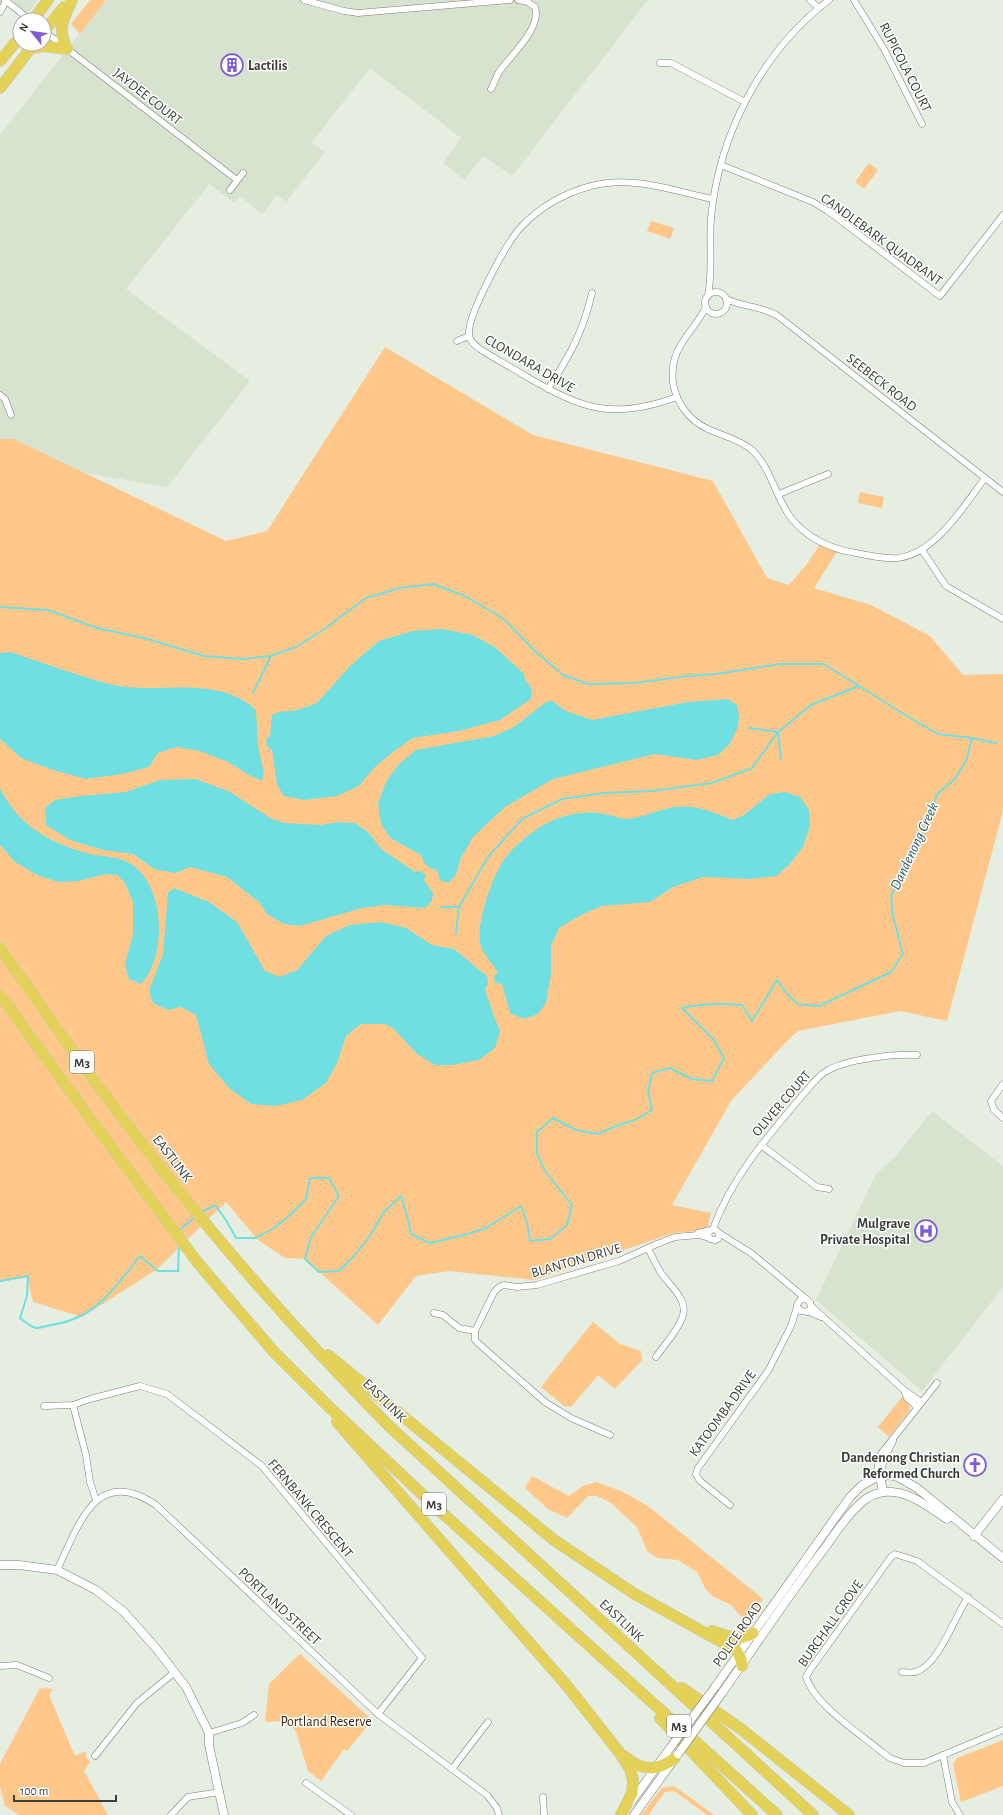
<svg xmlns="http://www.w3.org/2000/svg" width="1003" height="1815" viewBox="0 0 1003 1815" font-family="'Alegreya Sans',sans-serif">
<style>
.built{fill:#d7e3cf}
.green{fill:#ffc789}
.water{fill:#6fdfe1}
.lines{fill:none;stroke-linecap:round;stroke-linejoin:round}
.stream{stroke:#6fdfe1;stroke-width:2}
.street-casing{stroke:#798074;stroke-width:7}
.secondary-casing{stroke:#798074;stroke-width:9}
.highway-casing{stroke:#cccdcb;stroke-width:12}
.street{stroke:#fff;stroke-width:6}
.secondary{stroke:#fff;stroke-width:8}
.highway{stroke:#e3d159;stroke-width:11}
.secondary-bridge-casing{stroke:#798074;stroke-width:9;stroke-linecap:butt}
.secondary-bridge{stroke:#fff;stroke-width:8}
.labels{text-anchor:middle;stroke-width:3;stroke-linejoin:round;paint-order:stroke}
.shield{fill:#fff;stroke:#757874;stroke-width:1}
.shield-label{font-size:13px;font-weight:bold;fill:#3a3e38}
.poi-label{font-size:14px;font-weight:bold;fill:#3a3e38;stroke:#fff;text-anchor:end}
.street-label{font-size:14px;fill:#3a3e38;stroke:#fff}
.park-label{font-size:14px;fill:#3a2408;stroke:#fff}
.water-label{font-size:15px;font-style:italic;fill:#2d5e5f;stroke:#fff}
</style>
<rect width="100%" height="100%" fill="#e5eee0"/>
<g class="built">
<polygon points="0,0 38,0 26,16 6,1 0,12"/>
<polygon points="106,0 648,0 512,176 483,156 464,180 443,163 461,138 370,68 312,142 325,152 286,202 277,195 262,214 240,196 235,203 209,184 126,289 250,381 167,487 80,472 14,439 0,439 0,135"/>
<polygon points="932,1111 1003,1166 1003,1287 922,1391 816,1300 876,1174 895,1157"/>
</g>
<g class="green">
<polygon points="90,0 106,0 80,34 71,24"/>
<polygon points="869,163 878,170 864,189 855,182"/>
<polygon points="651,221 674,228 670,239 647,231"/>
<polygon points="385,347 533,435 713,481 767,578 789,585 807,564 821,543 838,550 814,588 871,605 930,636 963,675 1003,674 1003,811 947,1021 900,1011 798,1031 789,1039 731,1101 672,1205 711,1213 707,1230 674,1233 534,1280 449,1271 416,1276 378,1325 305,1259 285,1258 258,1240 226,1202 156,1270 82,1317 33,1302 27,1277 0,1282 0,439 14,439 226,541 267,531"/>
<polygon points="860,492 884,497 882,508 858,503"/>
<polygon points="593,1322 620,1344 641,1351 642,1360 615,1389 598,1375 571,1407 564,1406 541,1387"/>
<polygon points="903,1396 909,1403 910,1410 889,1437 878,1427"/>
<polygon points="532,1476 569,1496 583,1486 596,1482 621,1491 648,1506 763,1599 751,1620 745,1621 731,1605 712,1596 705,1588 697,1572 678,1560 657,1558 647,1551 637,1527 611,1503 597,1496 588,1496 567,1518 548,1509 525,1488"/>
<polygon points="300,1654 372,1720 347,1751 344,1749 321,1781 308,1771 296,1732 289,1721 265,1722 269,1684"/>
<polygon points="40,1688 53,1689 49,1695 75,1756 86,1751 86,1757 90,1762 84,1771 108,1815 19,1815 5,1806 0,1787 0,1764"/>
<polygon points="1003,1740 1003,1786 961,1802 953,1764 957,1758"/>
<polygon points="674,1786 714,1815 707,1815 674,1791 665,1792 648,1815 641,1815 662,1788"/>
</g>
<g class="water">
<polygon points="442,629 473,635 496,648 524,674 525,679 532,689 531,699 500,720 459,731 413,738 393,752 375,767 359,786 337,796 305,800 284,796 277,785 272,750 267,747 266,740 270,736 272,715 279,712 298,710 317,703 351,665 379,641 413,631"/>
<path d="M11,652C43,663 76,675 109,684C157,696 216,673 256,710L258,746L264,773L262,781L249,775L228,762L200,751L176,747L158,753L149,767L122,774L86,779L53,770L21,758L0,739V653Z"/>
<path d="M728,699L737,705L739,716L738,727L730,744L718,755L696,760L655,754L553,779L505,807L473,837L460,860L456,875L448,883L440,880L437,870C427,869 424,863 421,855L390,838L381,824L378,803L386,782L398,765L416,750L494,736L514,727L546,702L552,701L566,711L592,720L688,702Z"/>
<polygon points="196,779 230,792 272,819 284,823 321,825 339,822 355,823 369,833 381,849 415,872 420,871 426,875 424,880 433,893 432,901 425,908 385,905 362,908 300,926 284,924 267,914 259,902 227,877 190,867 176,873 154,869 133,854 103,850 70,840 46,825 45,808 55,800 81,796 126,792 160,780"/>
<path d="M0,789C5,797 10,806 17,814C38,836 61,846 90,854C104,857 119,856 131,864C165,885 168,957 141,984L129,979L125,965L133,934V902L125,883L117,875L106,874L78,881L58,882L37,875L15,862L0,845Z"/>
<path d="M785,792L800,797L809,810L810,826L803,847L790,864L777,876L750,879L703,877L673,887L650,902L602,906L581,915L559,928L551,946V974L546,1003L538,1014L524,1019L510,1013L502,984L495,983L494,976L498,972C493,965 484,955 481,947C474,927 493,873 506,857C517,843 539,825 556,819C571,813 588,811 604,814C611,815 618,818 625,819C639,819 652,812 666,809C691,802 710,811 733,820L744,815L770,794Z"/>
<polygon points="174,888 209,902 237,922 265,971 280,977 297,970 326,936 350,925 381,922 406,928 432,945 454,949 487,976 488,984 485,989 492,1011 500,1031 495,1048 479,1060 453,1065 435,1065 417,1054 393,1028 384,1024 361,1024 346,1036 337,1063 326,1083 302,1100 276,1106 251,1104 229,1088 209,1064 196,1015 181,1007 168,1010 153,1003 149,991 163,954 168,893"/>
</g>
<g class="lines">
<g class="stream">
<polyline points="0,607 48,610 97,628 148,639 204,656 243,659 271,656 296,647 323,630 366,598 400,588 433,584 465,596 496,614 506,621 535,651 563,675 588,684 634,683 688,676 716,674 780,664 824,664 910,718 938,734 972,738"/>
<polyline points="253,693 271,656"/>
<polyline points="749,728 778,732 781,759"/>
<polyline points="441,907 459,907"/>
<polyline points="456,934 459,907 488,857 522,819 562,799 604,793 652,791 712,783 752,768 778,732 811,705 859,686"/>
<path d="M202,1212L215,1205L226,1220L236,1238H256L274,1228L290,1215L306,1199L310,1178H329L339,1196L311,1237L305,1259L319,1272L339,1271L355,1255L370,1236L384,1212L401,1196L407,1215L411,1234L430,1243L468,1234L486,1228L521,1206L527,1222L530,1241L550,1239L567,1225L572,1205L545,1171L537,1153V1132L553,1118L576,1130L598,1134L616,1126L635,1120L652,1110L648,1091L652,1073L670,1068L692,1079L712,1081L724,1058L714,1040L682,1008C703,1003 721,1003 742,1005L752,1021L777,980L787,994L798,1004L819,1006L891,972L903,954L893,916L891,896L931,816L937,794L954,780L966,761L972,738L996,743"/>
<polyline points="180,1232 181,1229 195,1217"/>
<path d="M0,1281L28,1276L27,1296L20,1318C24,1321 31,1327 36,1328C40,1328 47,1326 51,1325C95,1319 114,1289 140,1256L158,1271H178L179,1246"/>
</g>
<g class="street-casing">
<g id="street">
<polyline points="5,0 30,20"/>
<polyline points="304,0 344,11 358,13 510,0"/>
<polyline points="810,0 819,8"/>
<polyline points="854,0 884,49 922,124"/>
<polyline points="0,12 6,1"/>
<polyline points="44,31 237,180"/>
<polyline points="660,63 671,63 745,102"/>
<path d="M491,89C494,84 496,77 499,72C510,56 542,28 535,7L528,2L518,0"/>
<polyline points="721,165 813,202 828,211 940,296 1003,215"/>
<polyline points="230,190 243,173"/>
<circle cx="716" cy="303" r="11"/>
<path d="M708,296C713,270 709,244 711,218C719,134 762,51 829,0"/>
<path d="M726,299C743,307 762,306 778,316L1003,492"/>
<path d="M706,307C692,335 669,346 673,383C676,403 690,421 708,429C723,436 739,439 752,450C772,469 775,497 791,518C808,539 830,549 856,553C870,556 884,559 898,558C936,553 963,507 985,478"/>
<polyline points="457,341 469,336"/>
<path d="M548,389C570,355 583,332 592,293"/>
<polyline points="0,395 5,399 11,415"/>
<path d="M677,397C613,420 584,410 527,377C511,367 495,359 480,349C475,345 470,342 469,335C467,315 507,242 521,227C540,207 565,193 591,186C632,175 673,191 713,199"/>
<polyline points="779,494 828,474"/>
<polyline points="922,550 946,586 1003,619"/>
<polyline points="1003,1084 991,1101 994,1110 1003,1118"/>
<polyline points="761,1145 817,1187 829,1189"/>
<path d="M713,1229C733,1173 775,1128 813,1083C817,1079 820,1075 825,1072C845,1059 893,1054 917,1055"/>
<polyline points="698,1233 715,1229 719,1233 718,1239 715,1240 710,1239 708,1234 710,1231"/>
<polyline points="719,1233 751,1253 805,1298"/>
<path d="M648,1248C652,1256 656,1265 661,1273C670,1286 690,1301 682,1318C677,1332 664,1345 656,1357"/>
<polyline points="811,1306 904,1390 921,1402"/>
<polyline points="807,1312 811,1308 810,1302 806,1299 800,1300 797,1305 800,1311 810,1312 821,1317"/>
<polyline points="434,1313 443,1315 459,1328 475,1331"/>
<polyline points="904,1390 907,1398 917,1407"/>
<polyline points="73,1405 86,1455 90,1482 96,1500"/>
<polyline points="44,1406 73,1405 90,1399 140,1386 167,1394 262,1466 422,1658 378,1714"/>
<polyline points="610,1435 571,1418 545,1402 479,1344 475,1340 475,1331 494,1292 499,1287 504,1285 517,1287 537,1285 619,1261 657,1244 675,1237 699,1235 709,1238"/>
<polyline points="880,1476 877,1471 880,1455 937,1383"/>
<polyline points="880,1476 884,1459 893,1441"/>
<polyline points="730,1505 700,1481 696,1474 698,1468 768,1371 791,1326 797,1307"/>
<path d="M57,1570C79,1525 96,1464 156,1505L378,1714L487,1795L497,1808L499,1815"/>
<path d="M1003,1624L917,1561L895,1554L891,1557L810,1670L806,1677C815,1705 859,1733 882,1752L890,1758L904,1763H924L1003,1730"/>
<polyline points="0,1666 17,1665 49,1678"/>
<path d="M902,1672C906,1672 911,1673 915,1672C938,1667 955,1616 968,1597"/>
<polyline points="209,1733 242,1723 254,1715"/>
<polyline points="943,1755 952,1802 960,1815"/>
<polyline points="95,1756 137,1703 175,1672"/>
<polyline points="452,1769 488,1722"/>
<polyline points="306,1783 351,1815"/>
<polyline points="543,1797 544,1815"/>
<polyline points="171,1815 188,1797 220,1792"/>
</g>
</g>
<g class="secondary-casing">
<g id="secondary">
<polyline points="880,1476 883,1492"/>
<polyline points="974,1536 1003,1499"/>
<polyline points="0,1565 19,1565 57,1570 96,1590 124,1612 155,1647 186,1687 209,1733 209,1745 224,1815"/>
<polyline points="715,1687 850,1497 861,1486 875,1478 889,1475 898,1477 917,1488 1003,1558"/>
<path d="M722,1693C756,1645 788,1596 824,1549C835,1534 846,1516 860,1504C866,1498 875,1493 884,1492C908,1490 927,1506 947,1519"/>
<polyline points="632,1801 670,1748"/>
<polyline points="634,1815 673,1761"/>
</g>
</g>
<g class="highway-casing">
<g id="highway">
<polyline points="33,20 48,0"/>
<polyline points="44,31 64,7"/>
<polyline points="31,48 43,46 67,49"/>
<path d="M67,49C57,28 63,20 72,0"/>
<polyline points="0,61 20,37"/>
<polyline points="0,88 34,44"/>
<path d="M0,948C33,994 65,1041 99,1087C187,1207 284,1320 389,1426L813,1815"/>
<polyline points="0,995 83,1109 198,1263 274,1352 327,1405 440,1511 777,1815"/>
<polyline points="328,1355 554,1540 633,1593 736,1650 741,1659 742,1666"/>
<polyline points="337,1422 568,1687 619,1752 630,1769 633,1780 632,1793 621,1815"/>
<path d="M712,1631C725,1635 740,1642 753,1633"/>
<polyline points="682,1688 741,1729 849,1815"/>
<polyline points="660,1718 752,1815"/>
<path d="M624,1756C642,1771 656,1772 675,1758"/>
</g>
</g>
<use href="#street" class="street"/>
<use href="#secondary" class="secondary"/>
<use href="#highway" class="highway"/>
<g class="secondary-bridge-casing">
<g id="secondary-bridge">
<polyline points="670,1748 715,1687"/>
<polyline points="678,1754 722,1693"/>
</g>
</g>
<use href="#secondary-bridge" class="secondary-bridge"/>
</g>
<defs>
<g id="building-ring" transform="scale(1.15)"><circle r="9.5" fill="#fff" stroke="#7f5dd7" stroke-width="1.5"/><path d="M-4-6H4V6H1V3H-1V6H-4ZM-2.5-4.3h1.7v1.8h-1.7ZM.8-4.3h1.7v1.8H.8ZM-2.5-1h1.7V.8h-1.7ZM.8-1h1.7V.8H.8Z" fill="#7f5dd7"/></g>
<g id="hospital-ring" transform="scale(1.15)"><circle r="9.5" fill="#fff" stroke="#7f5dd7" stroke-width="1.5"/><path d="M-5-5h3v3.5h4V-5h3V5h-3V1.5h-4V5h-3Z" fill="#7f5dd7"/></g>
<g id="church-ring" transform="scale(1.15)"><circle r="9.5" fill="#fff" stroke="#7f5dd7" stroke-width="1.5"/><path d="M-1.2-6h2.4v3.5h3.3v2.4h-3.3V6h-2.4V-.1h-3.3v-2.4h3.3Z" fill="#7f5dd7"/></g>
</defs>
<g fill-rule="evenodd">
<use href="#building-ring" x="232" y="65"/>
<use href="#hospital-ring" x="926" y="1231"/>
<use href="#church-ring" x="975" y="1465"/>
</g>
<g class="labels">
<g class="shield">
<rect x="70" y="1051" width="24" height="22" rx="3"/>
<rect x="422" y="1493" width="24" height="22" rx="3"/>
<rect x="667" y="1715" width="24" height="22" rx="3"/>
</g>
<g class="shield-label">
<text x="82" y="1067">M3</text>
<text x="434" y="1509">M3</text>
<text x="679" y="1731">M3</text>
</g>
<g class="poi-label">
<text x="248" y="70" text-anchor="start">Lactilis</text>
<text x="910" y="1228">Mulgrave<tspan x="910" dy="16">Private Hospital</tspan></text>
<text x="960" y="1462">Dandenong Christian<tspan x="960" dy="16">Reformed Church</tspan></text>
</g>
<g class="street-label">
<text transform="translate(906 67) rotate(63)" y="5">RUPICOLA COURT</text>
<text transform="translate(148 96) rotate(38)" y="5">JAYDEE COURT</text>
<text transform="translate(882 239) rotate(36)" y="5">CANDLEBARK QUADRANT</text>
<text transform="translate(530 363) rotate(30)" y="5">CLONDARA DRIVE</text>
<text transform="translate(882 382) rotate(38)" y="5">SEEBECK ROAD</text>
<text transform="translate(781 1103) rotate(-49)" y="5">OLIVER COURT</text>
<text transform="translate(173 1158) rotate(52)" y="5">EASTLINK</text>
<text transform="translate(576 1260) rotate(-16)" y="5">BLANTON DRIVE</text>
<text transform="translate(385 1400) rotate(45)" y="5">EASTLINK</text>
<text transform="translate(722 1413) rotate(-54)" y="5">KATOOMBA DRIVE</text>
<text transform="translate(311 1508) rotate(50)" y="5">FERNBANK CRESCENT</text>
<text transform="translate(280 1606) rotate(43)" y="5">PORTLAND STREET</text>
<text transform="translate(622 1620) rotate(43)" y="5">EASTLINK</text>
<text transform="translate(830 1623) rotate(-55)" y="5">BURCHALL GROVE</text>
<text transform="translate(737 1634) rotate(-55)" y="5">POLICE ROAD</text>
</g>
<g class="park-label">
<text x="326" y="1726">Portland Reserve</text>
</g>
<g class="water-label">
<text transform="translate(914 846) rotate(-65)" y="5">Dandenong Creek</text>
</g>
</g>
<g transform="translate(32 32) rotate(299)"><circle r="19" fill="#ffffff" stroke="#b0b2af"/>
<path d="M0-3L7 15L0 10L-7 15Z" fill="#7f5dd7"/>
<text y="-6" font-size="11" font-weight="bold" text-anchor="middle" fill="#3a3e38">N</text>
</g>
<path d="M14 1795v6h102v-6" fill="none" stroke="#3a3e38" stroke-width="2"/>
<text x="20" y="1795" font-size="12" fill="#3a3e38" stroke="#ffffff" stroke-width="3" paint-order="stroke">100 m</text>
</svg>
